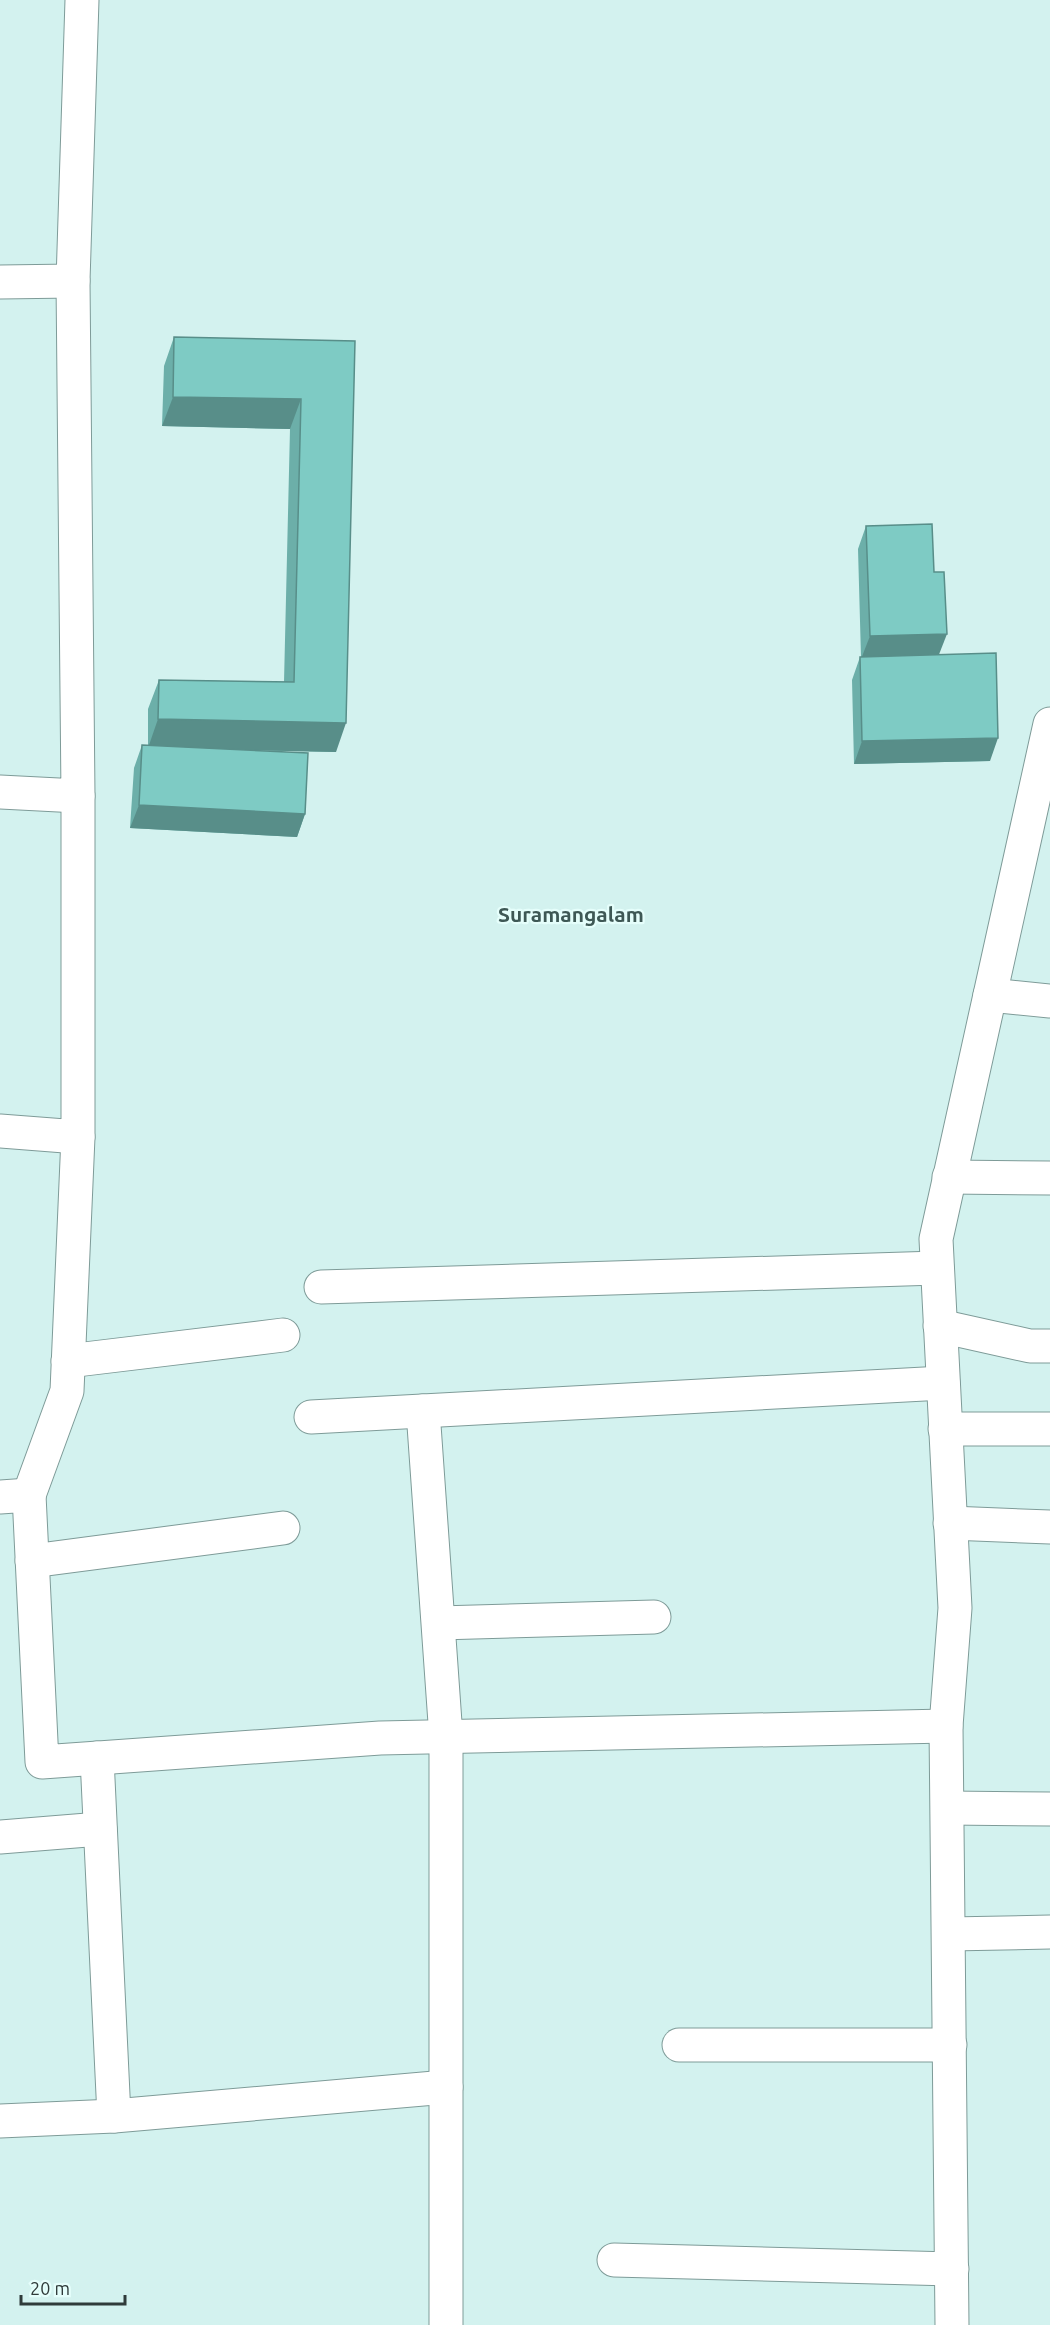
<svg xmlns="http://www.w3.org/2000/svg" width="1050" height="2325" viewBox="0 0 1050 2325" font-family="Ubuntu,sans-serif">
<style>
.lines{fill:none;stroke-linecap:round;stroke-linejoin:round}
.minor-casing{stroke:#7e9b98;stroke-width:35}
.tertiary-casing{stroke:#7e9b98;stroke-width:35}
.minor{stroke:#fff;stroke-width:33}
.tertiary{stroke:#fff;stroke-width:33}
.wall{fill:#6cafa9}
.shaded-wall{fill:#588e89}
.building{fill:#7ecbc4;stroke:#588e89;stroke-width:1.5}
.labels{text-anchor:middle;stroke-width:4.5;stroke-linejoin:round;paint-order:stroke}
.district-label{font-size:21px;font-weight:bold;fill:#3e5855;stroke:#e5fefb}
</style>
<rect width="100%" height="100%" fill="#d3f2ef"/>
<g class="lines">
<g class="minor-casing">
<g id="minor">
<polyline points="0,282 73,281 82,0"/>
<polyline points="0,792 78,796 73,281"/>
<polyline points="990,995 1050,1001"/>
<polyline points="0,1131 78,1137 78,796"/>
<polyline points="949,1177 1050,1178"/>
<polyline points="321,1287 937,1268"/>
<polyline points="940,1326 1030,1346 1050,1346"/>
<polyline points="68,1361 283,1335"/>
<polyline points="423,1411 446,1737 446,2325"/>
<polyline points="311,1417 943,1383"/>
<polyline points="945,1429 1050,1429"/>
<polyline points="29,1495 67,1391 78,1137"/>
<polyline points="950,1523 1050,1527"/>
<polyline points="32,1561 283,1528"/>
<polyline points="439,1623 654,1617"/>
<polyline points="97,1758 114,2116"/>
<polyline points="948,1808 1050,1809"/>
<polyline points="0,1837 100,1829"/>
<polyline points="949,1934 1050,1932"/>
<polyline points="679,2045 950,2045"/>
<polyline points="0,2121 114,2116 446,2087"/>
<polyline points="614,2260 952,2269"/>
<polyline points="952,2325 946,1726 955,1608 936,1239 1050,724"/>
</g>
</g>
<g class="tertiary-casing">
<polyline id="tertiary" points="0,1497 29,1495 42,1762 380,1738 946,1726"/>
</g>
<use href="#minor" class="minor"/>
<use href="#tertiary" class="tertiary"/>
</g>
<g class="wall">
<polygon points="174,337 355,341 336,752 245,750 305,814 297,837 130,828 134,768 142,745 148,745 148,709 159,680 284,682 290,429 162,426 164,366"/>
<polygon points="866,526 934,572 939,655 990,761 854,764 852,680 860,657 861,657 858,549"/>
</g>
<g class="shaded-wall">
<polygon points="173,397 301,399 290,429 162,426"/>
<polygon points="947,634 938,657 861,659 870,636"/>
<polygon points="158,719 346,723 336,752 148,748"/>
<polygon points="998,738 990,761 854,764 862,741"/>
<polygon points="139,805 305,814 297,837 130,828"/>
</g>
<g class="building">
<polygon points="174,337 355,341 346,723 158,719 159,680 294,682 301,399 173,397"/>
<polygon points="932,524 934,572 944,572 947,634 870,636 866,526"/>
<polygon points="996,653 998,738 862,741 860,657"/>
<polygon points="142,745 308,753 305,814 139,805"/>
</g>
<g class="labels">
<g class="district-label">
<text x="571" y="922">Suramangalam</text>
</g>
</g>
<path d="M21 2295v9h104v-9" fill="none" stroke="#2f3b3a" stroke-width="3"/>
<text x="30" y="2295" font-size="18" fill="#2f3b3a" stroke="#e5fefb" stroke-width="4.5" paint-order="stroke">20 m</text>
</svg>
